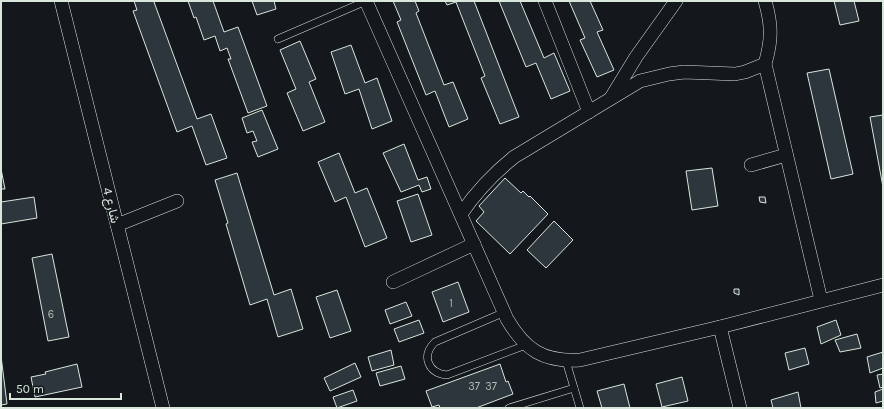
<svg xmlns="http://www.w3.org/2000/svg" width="884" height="409" viewBox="0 0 884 409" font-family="Karla,Vazirmatn,sans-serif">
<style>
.building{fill:#2c363c;stroke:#d8e6dc}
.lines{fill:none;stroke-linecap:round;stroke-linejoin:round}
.lane-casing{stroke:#d8e6dc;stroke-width:8}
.street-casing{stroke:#d8e6dc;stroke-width:14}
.lane{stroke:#14181c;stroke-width:7}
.street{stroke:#14181c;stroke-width:13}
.labels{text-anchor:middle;stroke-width:3;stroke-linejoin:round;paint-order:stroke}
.number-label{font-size:11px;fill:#adbab4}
.street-label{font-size:13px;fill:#d8e6dc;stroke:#14181c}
</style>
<rect width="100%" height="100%" fill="#14181c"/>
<g class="building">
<polygon points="134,1 156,1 154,2 197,119 211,114 227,158 206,165 192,126 177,132 133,11 137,10"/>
<polygon points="188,1 213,1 224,32 238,27 267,106 248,113 228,59 231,59 227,48 220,51 215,36 204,40 196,17 194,18"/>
<polygon points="252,1 274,1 276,9 257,15"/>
<polygon points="393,1 415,1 419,11 416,13 444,85 453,82 468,119 449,127 435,91 426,95 397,22 401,20"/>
<polygon points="445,1 474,1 519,117 500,124 481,78 485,76 456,2 447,5"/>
<polygon points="499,1 520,1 544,58 554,53 570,91 551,99 536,63 526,67"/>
<polygon points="569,1 590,1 603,30 597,32 614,70 597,77 580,40 585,38"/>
<polygon points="834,1 854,1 859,21 840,25"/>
<polygon points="300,41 316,79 309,82 325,122 303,131 287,93 296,89 280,50"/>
<polygon points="351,45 365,83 377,78 392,121 372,129 359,89 345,94 331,52"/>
<polygon points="829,69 853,174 831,179 807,73"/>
<polygon points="262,110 278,149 258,157 252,142 257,141 253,131 247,133 242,118"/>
<polygon points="883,115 883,187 870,117"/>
<polygon points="404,144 418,180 427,177 431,189 422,192 419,185 401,192 383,153"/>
<polygon points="339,153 355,193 367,188 387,238 365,247 346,197 335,202 318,162"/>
<polygon points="712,168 718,206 692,210 686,171"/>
<polygon points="1,169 5,189 1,189"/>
<polygon points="237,173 274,295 291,289 303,329 278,337 267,299 250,305 226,224 228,223 215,180"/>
<polygon points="505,178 521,193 523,191 529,197 530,196 548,214 510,254 476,221 484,212 479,206"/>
<polygon points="418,194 432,235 411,242 397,201"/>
<polygon points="34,197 37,218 1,224 1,202"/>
<polygon points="759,197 765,197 766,203 760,202"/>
<polygon points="554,221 573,240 546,268 527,250"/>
<polygon points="52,254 69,337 48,341 32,258"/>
<polygon points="458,282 469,312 443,322 432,292"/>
<polygon points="734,289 739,289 739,295 734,293"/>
<polygon points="337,290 351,331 330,338 316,297"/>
<polygon points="406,302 412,316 390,324 385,310"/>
<polygon points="419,320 424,333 399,342 394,329"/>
<polygon points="836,320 841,335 821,344 817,327"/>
<polygon points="857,334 861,348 840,352 835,340"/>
<polygon points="805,348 809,364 789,370 785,353"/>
<polygon points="391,350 394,365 372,371 368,357"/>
<polygon points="883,352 883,368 870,373 867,357"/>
<polygon points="1,356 7,404 1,405"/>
<polygon points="355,363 361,377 330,391 324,378"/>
<polygon points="77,364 82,387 35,397 31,377 46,374 45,372"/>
<polygon points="500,364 506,382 508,381 513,394 476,408 440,408 439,405 432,407 426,391"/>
<polygon points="401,366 405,379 380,386 376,373"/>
<polygon points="883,374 883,387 880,388 877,375"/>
<polygon points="682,377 688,401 662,407 656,384"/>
<polygon points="624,384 630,408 602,408 597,391"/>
<polygon points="883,389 883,401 876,403 875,392"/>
<polygon points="353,390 357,401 337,408 333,397"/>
<polygon points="798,392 801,408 773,408 771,400"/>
</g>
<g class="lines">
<g class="lane-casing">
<g id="lane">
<polyline points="278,39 366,1"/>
<path d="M505,312L435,342C421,356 428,373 447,375L526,345"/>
<polyline points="566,361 580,408"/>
<polyline points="509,408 574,388"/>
</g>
</g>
<g class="street-casing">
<g id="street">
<polyline points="61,1 163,408"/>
<path d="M366,1L507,319C525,350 543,362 580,360L720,327L883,285"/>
<polyline points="545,1 589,112"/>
<path d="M765,1C772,25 772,40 765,64L821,300"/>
<polyline points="611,98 636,57 676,1"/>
<polyline points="751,165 786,155"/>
<path d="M461,214C476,192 493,174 514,157L640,81L669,74L684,72L735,74L745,72L765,64"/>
<polyline points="117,225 177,201"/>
<polyline points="393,282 474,244"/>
<polyline points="720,327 740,408"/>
</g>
</g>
<use href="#lane" class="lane"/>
<use href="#street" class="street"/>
</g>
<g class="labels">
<g class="number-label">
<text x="451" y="307">1</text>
<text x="51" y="318">6</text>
<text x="474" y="390">37</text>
<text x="491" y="390">37</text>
</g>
<g class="street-label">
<text transform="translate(112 205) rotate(76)" y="5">شارع 4</text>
</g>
</g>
<rect width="884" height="409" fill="none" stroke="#d8e6dc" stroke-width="4"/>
<path d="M10 393v6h111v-6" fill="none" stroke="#d8e6dc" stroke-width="2"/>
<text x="16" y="393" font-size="12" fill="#d8e6dc" stroke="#14181c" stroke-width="3" paint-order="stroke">50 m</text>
</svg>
